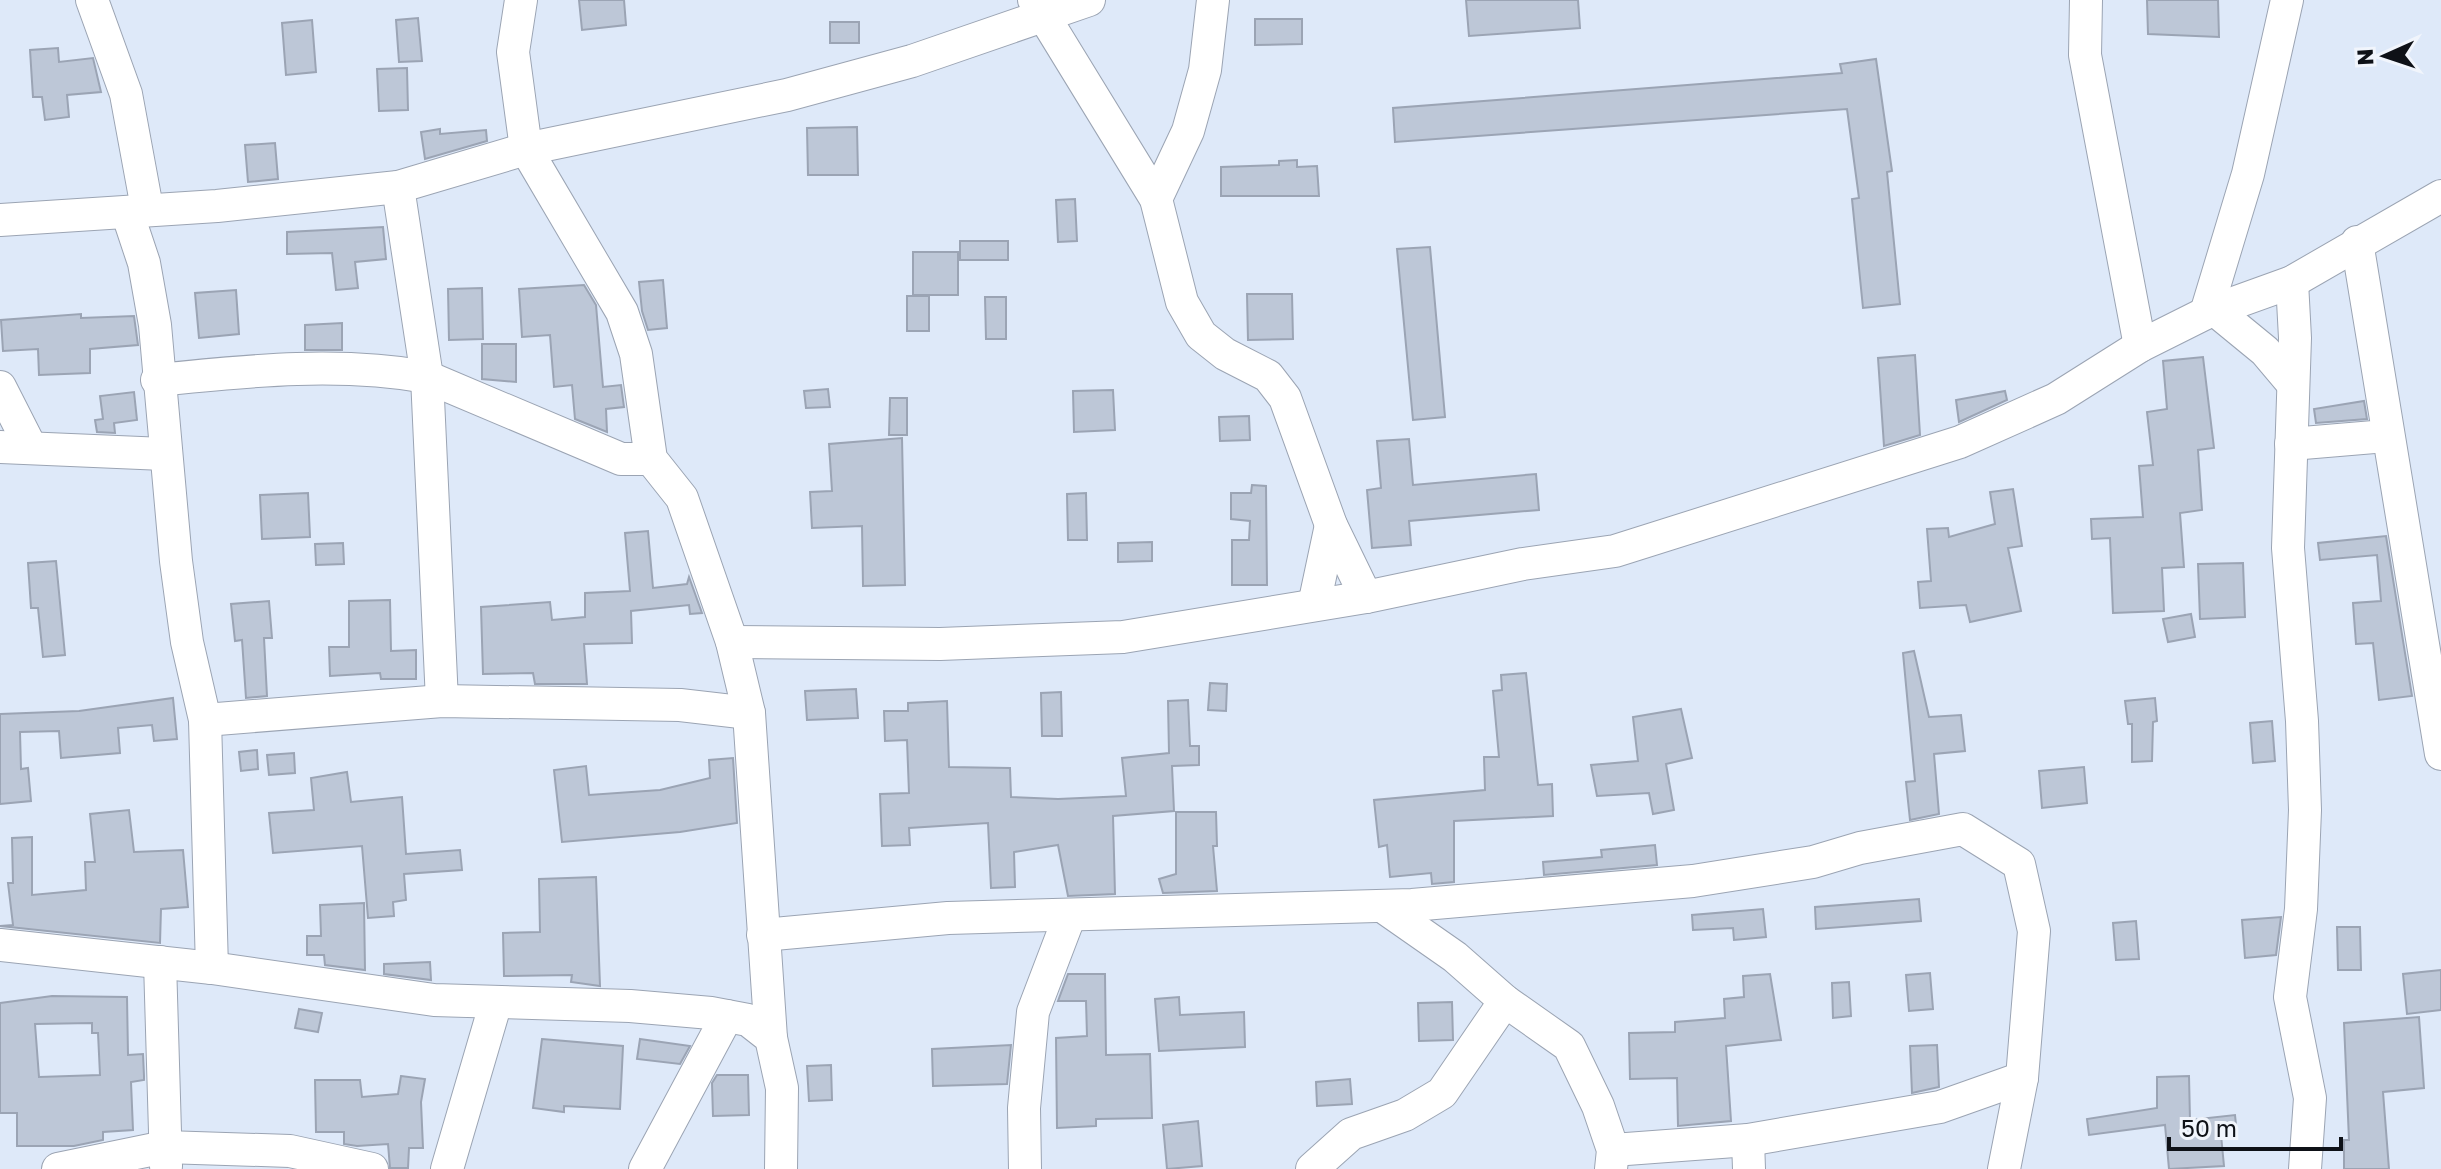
<svg xmlns="http://www.w3.org/2000/svg" width="2441" height="1169" viewBox="0 0 2441 1169" font-family="'Golos Text',sans-serif">
<style>
.building{fill:#bdc7d7;stroke:#9ba4b4;stroke-width:2;fill-rule:evenodd}
.lines{fill:none;stroke-linecap:round;stroke-linejoin:round}
.minor-casing{stroke:#9ba4b3;stroke-width:34}
.minor{stroke:#fff;stroke-width:32}
</style>
<rect width="100%" height="100%" fill="#dee9f9"/>
<g class="building">
<polygon points="579,0 624,0 626,25 582,30"/>
<polygon points="1466,0 1578,0 1580,28 1469,36"/>
<polygon points="2147,0 2218,0 2219,37 2148,34"/>
<polygon points="418,18 422,61 399,62 396,20"/>
<polygon points="1255,19 1302,19 1302,44 1255,45"/>
<polygon points="312,20 316,72 286,75 282,23"/>
<rect x="830" y="22" width="29" height="21"/>
<polygon points="58,48 59,62 93,58 101,92 67,95 69,117 45,120 42,97 33,97 30,50"/>
<polygon points="1876,59 1892,171 1887,172 1900,304 1863,308 1852,199 1859,198 1847,109 1395,142 1393,108 1842,73 1840,64"/>
<polygon points="407,68 408,110 379,111 377,69"/>
<polygon points="857,127 858,175 808,175 807,128"/>
<polygon points="440,129 440,134 486,130 487,141 425,159 421,132"/>
<polygon points="275,143 278,179 248,182 245,145"/>
<polygon points="1297,160 1297,167 1317,166 1319,196 1221,196 1221,167 1279,165 1279,161"/>
<polygon points="1075,199 1077,241 1058,242 1056,200"/>
<polygon points="383,227 386,259 355,262 358,288 336,290 332,253 287,254 287,232"/>
<rect x="960" y="241" width="48" height="19"/>
<polygon points="1430,247 1445,417 1413,420 1397,249"/>
<rect x="913" y="252" width="45" height="43"/>
<polygon points="663,280 667,328 648,330 642,311 639,282"/>
<polygon points="584,285 596,305 603,387 621,385 624,407 606,409 607,432 575,419 572,385 554,387 550,335 522,337 519,289"/>
<polygon points="482,288 483,339 449,340 448,289"/>
<polygon points="236,290 239,334 199,338 195,293"/>
<polygon points="1247,294 1292,294 1293,339 1248,340"/>
<rect x="907" y="296" width="22" height="35"/>
<polygon points="985,297 1006,297 1006,339 986,339"/>
<polygon points="81,314 81,318 134,316 138,345 90,349 90,373 39,375 38,349 3,351 1,320"/>
<polygon points="342,323 342,350 305,350 305,325"/>
<polygon points="482,344 516,344 516,382 482,379"/>
<polygon points="1915,355 1920,435 1884,446 1878,358"/>
<polygon points="2203,357 2214,448 2198,450 2202,510 2180,513 2184,567 2162,568 2164,611 2113,613 2110,538 2092,539 2091,519 2143,517 2139,466 2153,465 2147,412 2167,409 2163,361"/>
<polygon points="828,389 830,407 806,408 804,391"/>
<polygon points="1113,390 1115,430 1074,432 1073,391"/>
<polygon points="2005,391 2007,400 1959,422 1956,400"/>
<polygon points="134,392 137,420 114,423 115,433 97,432 95,420 103,419 100,396"/>
<polygon points="890,398 907,398 907,435 889,435"/>
<polygon points="2364,401 2367,419 2316,423 2314,409"/>
<polygon points="1249,416 1250,440 1220,441 1219,417"/>
<polygon points="902,438 905,585 863,586 862,526 812,528 810,492 832,491 829,444"/>
<polygon points="1409,439 1413,485 1536,474 1539,510 1409,521 1411,545 1372,548 1367,490 1381,488 1377,441"/>
<polygon points="1252,485 1266,486 1267,585 1232,585 1232,540 1249,540 1250,521 1231,519 1231,493 1251,493"/>
<polygon points="2013,489 2022,546 2008,548 2021,611 1970,622 1966,605 1920,608 1918,582 1931,581 1927,529 1948,528 1949,537 1995,524 1990,492"/>
<polygon points="308,493 310,537 262,539 260,495"/>
<polygon points="1086,493 1087,540 1068,540 1067,494"/>
<polygon points="648,531 653,588 687,584 689,577 702,613 690,614 689,605 631,611 632,643 584,644 587,684 535,684 533,673 483,674 481,607 550,602 552,620 585,617 585,593 630,591 625,533"/>
<polygon points="2386,536 2412,696 2379,700 2373,643 2356,644 2353,603 2381,601 2377,555 2320,560 2318,543"/>
<polygon points="1152,542 1152,561 1118,562 1118,543"/>
<polygon points="343,543 344,564 316,565 315,544"/>
<polygon points="56,561 65,655 43,657 38,608 31,608 28,563"/>
<polygon points="2243,563 2245,617 2200,619 2198,564"/>
<polygon points="390,600 391,651 416,650 416,679 381,679 380,673 330,676 329,647 349,647 349,601"/>
<polygon points="269,601 272,638 264,638 267,696 246,698 242,640 235,641 231,604"/>
<polygon points="2191,614 2195,637 2168,642 2163,619"/>
<polygon points="1914,651 1929,717 1961,715 1965,751 1934,754 1939,814 1910,820 1906,782 1915,781 1903,653"/>
<polygon points="1526,673 1538,785 1552,784 1553,816 1454,821 1454,882 1432,884 1431,873 1390,877 1387,845 1379,847 1374,800 1485,790 1484,757 1499,757 1493,691 1502,690 1501,675"/>
<polygon points="1210,683 1227,684 1226,711 1208,710"/>
<polygon points="856,689 858,718 807,720 805,691"/>
<polygon points="1061,692 1062,736 1042,736 1041,693"/>
<polygon points="173,698 177,739 154,741 152,725 118,728 120,753 61,758 59,731 20,732 21,769 28,768 31,801 0,804 0,714 79,711"/>
<polygon points="2155,698 2157,721 2153,722 2152,761 2132,762 2132,724 2128,724 2125,701"/>
<polygon points="1188,700 1190,746 1199,746 1199,765 1172,766 1174,811 1113,816 1115,894 1068,896 1058,845 1014,852 1015,887 991,888 988,823 909,828 910,845 882,846 880,794 909,793 907,740 885,741 884,711 908,711 908,703 947,701 949,767 1010,768 1011,797 1058,799 1126,796 1122,758 1169,753 1168,701"/>
<polygon points="1681,709 1692,758 1666,764 1674,810 1653,814 1649,793 1597,796 1591,765 1638,761 1633,717"/>
<polygon points="2272,721 2275,761 2253,763 2250,723"/>
<polygon points="257,750 258,769 241,771 239,752"/>
<polygon points="294,753 295,773 269,775 267,755"/>
<polygon points="733,758 737,823 680,832 562,842 554,770 586,766 589,795 660,790 710,778 709,760"/>
<polygon points="2084,767 2087,803 2042,808 2039,771"/>
<polygon points="347,772 351,802 402,797 406,854 460,850 462,870 404,874 406,900 393,902 394,916 368,918 362,846 273,853 269,813 314,810 311,778"/>
<polygon points="129,810 134,852 183,850 188,907 161,909 160,943 0,926 13,925 8,883 13,883 12,838 32,837 32,895 86,890 85,862 95,862 90,814"/>
<polygon points="1176,812 1216,812 1217,846 1213,846 1217,891 1163,893 1159,879 1176,874"/>
<polygon points="1655,845 1657,865 1544,875 1543,862 1602,857 1601,850"/>
<polygon points="596,877 600,986 571,982 572,975 504,976 503,933 540,932 539,879"/>
<polygon points="1919,899 1921,921 1816,929 1815,907"/>
<polygon points="364,903 365,970 325,965 324,955 307,955 307,936 321,936 320,905"/>
<polygon points="1763,909 1766,937 1734,940 1733,928 1693,930 1692,915"/>
<polygon points="2281,917 2276,955 2245,958 2242,920"/>
<polygon points="2136,921 2139,959 2116,960 2113,923"/>
<polygon points="2337,927 2360,927 2361,970 2338,970"/>
<polygon points="430,962 431,980 384,974 384,964"/>
<polygon points="2441,970 2441,1010 2407,1014 2403,974"/>
<polygon points="1930,973 1933,1009 1909,1011 1906,975"/>
<polygon points="1068,974 1105,974 1106,1055 1150,1054 1152,1118 1096,1119 1096,1126 1057,1128 1056,1038 1087,1036 1086,1001 1058,1001"/>
<polygon points="1770,974 1781,1040 1726,1046 1731,1121 1678,1126 1677,1078 1630,1079 1629,1033 1675,1032 1675,1022 1725,1018 1724,999 1744,997 1743,976"/>
<polygon points="1849,982 1851,1016 1833,1018 1832,983"/>
<path d="M52,996L127,997L128,1055L143,1054L144,1076V1080L131,1082L133,1130L103,1132V1140L74,1146H17V1113H0V1003ZM92,1023V1033H98L100,1075L39,1077L35,1024Z"/>
<polygon points="1179,997 1180,1015 1244,1012 1245,1047 1159,1051 1155,999"/>
<polygon points="1452,1002 1453,1040 1419,1041 1418,1003"/>
<polygon points="299,1009 322,1013 318,1032 295,1028"/>
<polygon points="2419,1017 2424,1088 2383,1092 2389,1169 2344,1169 2344,1140 2349,1140 2344,1023"/>
<polygon points="542,1039 623,1046 620,1109 564,1106 564,1112 533,1108"/>
<polygon points="640,1039 690,1046 680,1064 637,1059"/>
<polygon points="1011,1045 1007,1084 933,1086 932,1049"/>
<polygon points="1937,1045 1939,1087 1912,1093 1910,1046"/>
<polygon points="831,1065 832,1100 809,1101 807,1066"/>
<polygon points="717,1075 748,1075 749,1115 713,1116 712,1083"/>
<polygon points="401,1076 425,1079 421,1102 423,1148 409,1148 408,1168 390,1168 388,1144 357,1146 344,1144 344,1132 316,1132 315,1080 360,1080 362,1097 398,1094"/>
<polygon points="2189,1076 2190,1120 2235,1115 2237,1134 2221,1135 2224,1166 2169,1169 2165,1125 2089,1135 2087,1119 2157,1108 2157,1077"/>
<polygon points="1350,1079 1352,1104 1317,1106 1316,1082"/>
<polygon points="1198,1121 1202,1166 1167,1169 1163,1125"/>
</g>
<g class="lines">
<g class="minor-casing">
<g id="minor">
<polyline points="92,0 126,94 147,208"/>
<polyline points="521,0 513,52 526,149 622,312 636,354 651,459 682,498 732,642 749,713 771,1038"/>
<polyline points="1034,0 1156,199 1182,302 1201,335 1225,354 1268,376 1285,398 1331,525 1366,597"/>
<polyline points="2086,0 2085,55 2140,346"/>
<polyline points="398,187 427,377 442,701"/>
<polyline points="1156,199 1188,131 1205,70 1213,0"/>
<polyline points="127,212 144,263 155,325 176,561 187,642 205,720 212,968"/>
<polyline points="0,220 217,206 398,187 526,149 787,95 912,61 1089,0"/>
<polyline points="2357,242 2441,754"/>
<polyline points="2292,282 2295,338 2288,548 2302,721 2305,810 2301,909 2290,997 2310,1098 2305,1169"/>
<polyline points="2215,310 2265,351 2292,383"/>
<polyline points="2206,313 2248,174 2287,0"/>
<path d="M157,380C247,371 337,361 427,377L621,459H651"/>
<polyline points="0,387 31,448"/>
<polyline points="2291,444 2386,436"/>
<polyline points="0,447 164,454"/>
<polyline points="1314,605 1331,525"/>
<polyline points="732,642 940,644 1123,637 1366,597 1523,564 1615,551 1960,442 2056,399 2140,346 2206,313 2292,282 2441,196"/>
<polyline points="205,720 442,701 680,705 749,713"/>
<polyline points="1382,906 1455,957 1505,1001 1569,1046 1598,1106 1613,1150 1611,1169"/>
<polyline points="763,935 948,918 1412,905 1693,881 1813,862 1860,848 1963,829 2019,864 2034,931 2022,1078 2004,1169"/>
<polyline points="0,945 212,968 434,1000 630,1006 711,1013 748,1020 771,1038 782,1088 781,1169"/>
<polyline points="160,962 166,1166"/>
<polyline points="1748,1140 1749,1169"/>
<polyline points="1613,1150 1748,1140 1940,1107 2022,1078"/>
<polyline points="58,1169 165,1147 290,1151 372,1169"/>
<polyline points="447,1169 496,1002"/>
<polyline points="645,1169 727,1016"/>
<polyline points="1025,1169 1024,1108 1033,1012 1070,915"/>
<polyline points="1312,1169 1351,1134 1405,1115 1442,1093 1505,1001"/>
</g>
</g>
<use href="#minor" class="minor"/>
</g>
<g transform="translate(2385 56) rotate(267)" stroke="#f1f5fc" stroke-width="6" paint-order="stroke">
<path d="M0-6L14 30L0 20L-14 30Z" fill="#0e1117"/>
<text y="-12" font-size="22" font-weight="bold" text-anchor="middle" fill="#0e1117">N</text>
</g>
<path d="M2169 1137v12h172v-12" fill="none" stroke="#0e1117" stroke-width="4"/>
<text x="2181" y="1137" font-size="24" fill="#0e1117" stroke="#f1f5fc" stroke-width="6" paint-order="stroke">50 m</text>
</svg>
